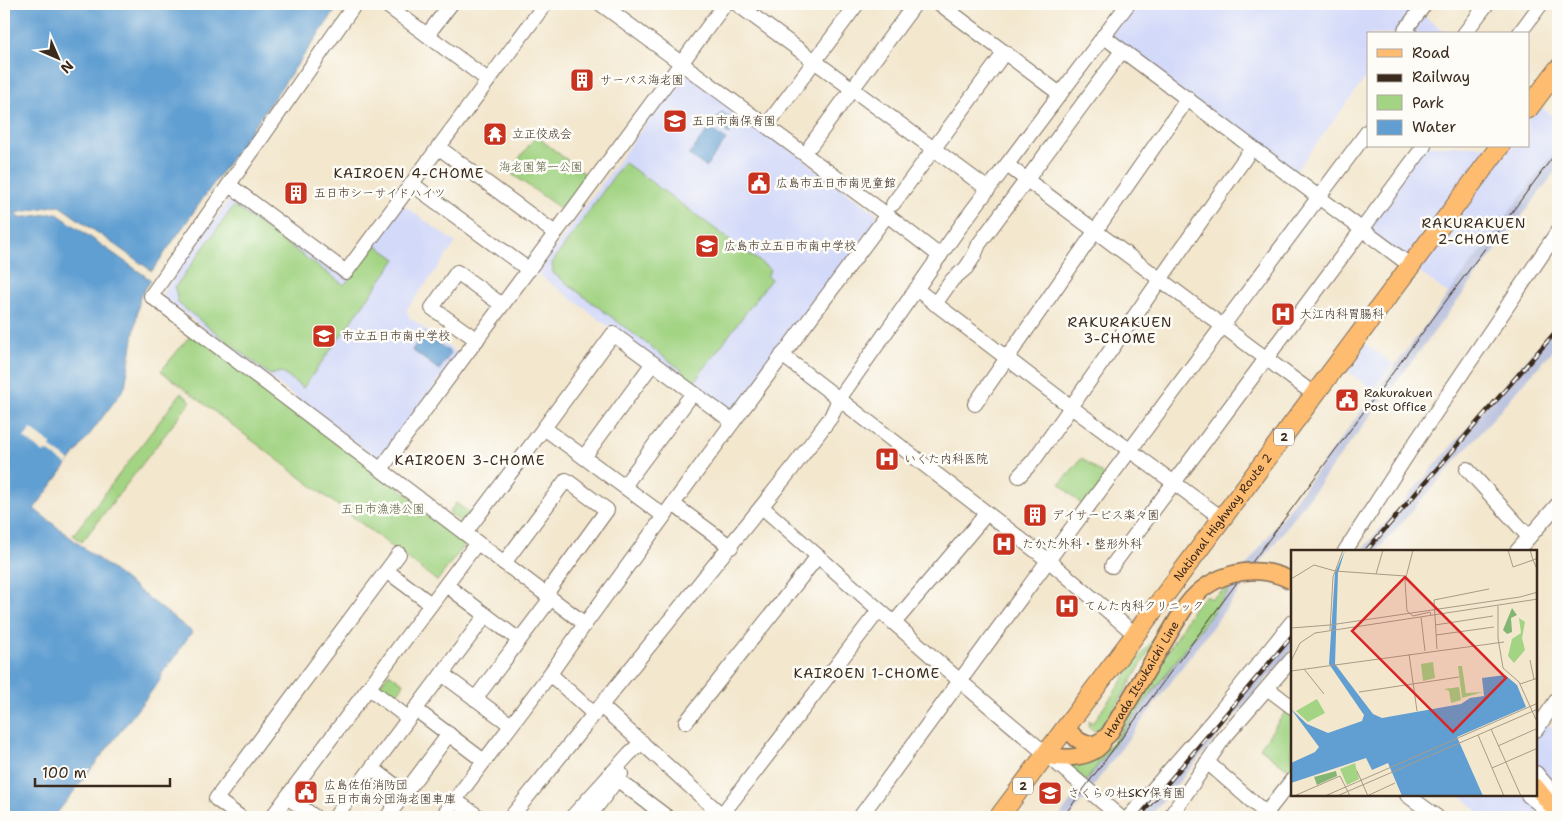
<svg xmlns="http://www.w3.org/2000/svg" width="1562" height="821" viewBox="0 0 1562 821" font-family="'Shantell Sans','Klee One',sans-serif">
<style>
.built{fill:#d3d9f9}
.industrial{fill:#bcc3de}
.green{fill:#a3d484;stroke:#6f7f51}
.water{fill:#619fd2;stroke:#4e6478}
.pier{fill:#f3e7ce}
.lines{fill:none;stroke-linecap:round;stroke-linejoin:round}
.minor-casing{stroke:#7b6c5c;stroke-width:16}
.major-casing{stroke:#7b6c5c;stroke-width:19}
.highway-casing{stroke:#7b6c5c;stroke-width:21}
.minor{stroke:#fff;stroke-width:14}
.major{stroke:#fdbc70;stroke-width:16}
.highway{stroke:#fdbc70;stroke-width:19}
.tram{stroke:#3b2a1e;stroke-width:1}
.rail-casing{stroke:#3b2a1e;stroke-width:4.5}
.rail{stroke:#fdfcf7;stroke-width:2.5;stroke-dasharray:8;stroke-linecap:butt}
.major-bridge-casing{stroke:#7b6c5c;stroke-width:19;stroke-linecap:butt}
.major-bridge{stroke:#fdbc70;stroke-width:16}
.labels{text-anchor:middle;stroke-width:5;stroke-linejoin:round;paint-order:stroke}
.shield{fill:#fdfcf7;stroke:#75695f;stroke-width:1}
.shield-label{font-size:11px;font-weight:bold;fill:#3b2a1e}
.poi-label{font-size:12px;fill:#3b2a1e;stroke:#fdfcf7;text-anchor:start}
.park-label{font-size:12px;fill:#5a5d3d;stroke:#fdfcf7}
.street-label{font-size:12px;fill:#3b2a1e;stroke:#fdfcf7}
.neighbourhood-label{font-size:14px;letter-spacing:1px;fill:#3b2a1e;stroke:#fdfcf7}
.inset-road{fill:none;stroke:#a99b88;stroke-width:1}
.view{fill:#d62828;fill-opacity:0.15;stroke:#d62828;stroke-width:2.5}
.inset-edge{fill:none;stroke:#3b2a1e;stroke-width:2.5}
</style>
<rect width="100%" height="100%" fill="#fdfcf7"/>
<filter id="ink" filterUnits="userSpaceOnUse"><feTurbulence type="fractalNoise" baseFrequency=".02" numOctaves="2"/><feDisplacementMap in="SourceGraphic" scale="10" xChannelSelector="R" yChannelSelector="G"/><feConvolveMatrix kernelMatrix="1 2 1 2 8 2 1 2 1" color-interpolation-filters="sRGB"/></filter>
<filter id="wash" filterUnits="userSpaceOnUse"><feTurbulence type="fractalNoise" baseFrequency=".0096" numOctaves="4" result="noise"/><feDisplacementMap in="SourceGraphic" scale="20" xChannelSelector="R" yChannelSelector="G"/><feGaussianBlur stdDeviation="1.12" result="paint"/><feColorMatrix in="noise" values="0 0 0 0 0 0 0 0 0 0 0 0 0 0 0 0 0 1.4 0 .05"/><feComposite in="paint" operator="in"/></filter>
<g filter="url(#wash)">
<rect width="100%" height="100%" fill="#f3e7ce"/>
<g class="built">
<polygon points="1129,4 1425,4 1419,12 1447,34 1368,34 1368,75 1293,175 1103,38"/>
<polygon points="688,73 876,213 877,220 734,415 729,416 537,273 682,74"/>
<polygon points="1528,97 1558,120 1558,155 1454,298 1363,230 1425,146 1528,146"/>
<polygon points="236,195 348,278 402,204 456,243 407,309 409,317 458,354 383,457 376,458 164,298 164,291 232,196"/>
<polygon points="1364,343 1393,364 1373,390 1345,369"/>
<polygon points="1536,711 1558,735 1558,817 1483,817 1460,795 1536,795"/>
</g>
<g class="industrial">
<polygon points="1558,147 1558,167 1549,180 1338,459 1070,817 1059,817"/>
<polygon points="1558,323 1558,344 1377,551 1361,551"/>
<polygon points="1292,631 1292,649 1226,727 1149,817 1133,817"/>
</g>
<g class="green">
<polygon points="536,136 589,177 564,211 509,172"/>
<polygon points="624,162 771,270 767,275 771,279 694,382 684,376 683,371 553,273 552,263"/>
<polygon points="234,206 344,285 376,245 396,259 303,388 281,372 270,375 178,303 175,287"/>
<polygon points="193,332 468,540 437,581 161,371"/>
<polygon points="181,393 191,401 82,542 73,535"/>
<polygon points="1082,458 1106,477 1084,507 1060,484"/>
<polygon points="456,503 474,516 469,522 462,523 449,513"/>
<polygon points="1233,585 1086,781 1066,764 1107,748 1118,735 1194,607 1206,595 1210,599"/>
<polygon points="1164,627 1109,718 1101,729 1095,731 1091,730 1088,725 1089,721 1093,723 1136,661"/>
<polygon points="389,673 404,684 392,701 377,689"/>
<polygon points="1288,708 1292,712 1292,772 1260,748"/>
</g>
<g class="water">
<polygon points="4,4 340,4 152,271 58,205 16,213 18,218 56,213 151,280 140,297 125,387 34,509 192,632 179,650 179,652 162,673 161,679 54,817 4,817"/>
<polygon points="722,112 737,123 729,134 714,122"/>
<polygon points="709,128 726,140 706,167 689,155"/>
<polygon points="424,333 451,353 439,370 412,350"/>
</g>
<polygon class="pier" points="31,429 51,444 50,447 70,461 67,465 46,450 44,453 24,438"/>
</g>
<g filter="url(#ink)">
<g class="lines">
<g class="minor-casing">
<g id="minor">
<polyline points="355,4 151,296 585,624"/>
<polyline points="385,4 488,80"/>
<polyline points="601,4 887,215 940,256"/>
<polyline points="737,4 988,189"/>
<polyline points="940,4 1060,94"/>
<polyline points="1410,34 1405,30 1425,4"/>
<polyline points="1464,34 1487,4"/>
<polyline points="1519,34 1541,4"/>
<polyline points="427,35 451,4"/>
<polyline points="1103,36 1411,266"/>
<polyline points="773,117 857,4"/>
<polyline points="811,145 915,4"/>
<polyline points="438,147 555,233"/>
<polyline points="1007,165 1315,395"/>
<polyline points="412,184 529,270"/>
<polyline points="229,185 346,272 545,4"/>
<polyline points="893,204 1005,52"/>
<polyline points="916,289 1071,407 1223,519"/>
<polyline points="935,304 952,280 966,268 974,256 979,244 1122,51"/>
<polyline points="477,340 432,308 457,272 502,305"/>
<polyline points="782,355 1049,561 1136,635"/>
<polyline points="975,404 1188,98"/>
<polyline points="584,457 653,363"/>
<polyline points="381,469 725,4"/>
<polyline points="1467,469 1529,537"/>
<polyline points="1019,476 1034,460 1252,148"/>
<polyline points="624,486 693,393"/>
<polyline points="673,504 731,547"/>
<polyline points="762,507 960,681 1120,817"/>
<polyline points="664,516 544,428 613,334 733,422"/>
<polyline points="465,533 544,428"/>
<polyline points="1345,551 1411,449 1558,231"/>
<polyline points="1517,551 1558,504"/>
<polyline points="504,563 566,480 607,510 546,594"/>
<polyline points="1112,566 1424,146"/>
<polyline points="387,571 431,604"/>
<polyline points="446,585 519,640"/>
<polyline points="894,623 987,513"/>
<polyline points="442,674 511,725"/>
<polyline points="550,674 594,714"/>
<polyline points="369,688 408,718"/>
<polyline points="1267,688 1292,707"/>
<polyline points="475,699 551,598"/>
<polyline points="601,706 724,817"/>
<polyline points="415,709 484,761"/>
<polyline points="686,722 818,556"/>
<polyline points="1536,730 1558,698"/>
<polyline points="1207,762 1270,817"/>
<polyline points="372,768 405,793"/>
<polyline points="1536,773 1547,786 1558,805"/>
<polyline points="610,774 667,817"/>
<polyline points="1407,795 1437,817"/>
<polyline points="1528,795 1555,817"/>
<polyline points="287,797 315,817"/>
<polyline points="455,800 479,817"/>
<polyline points="1266,813 1292,780"/>
<polyline points="240,817 216,799 399,554"/>
<polyline points="272,817 477,543"/>
<polyline points="335,817 486,615"/>
<polyline points="387,817 449,734"/>
<polyline points="442,817 550,674 585,624 733,422 887,215"/>
<polyline points="511,817 791,470 831,417 839,399 965,220 1128,4"/>
<polyline points="572,817 629,754 642,742"/>
<polyline points="589,817 621,774"/>
<polyline points="720,817 879,610"/>
<polyline points="860,817 1069,532 1368,131"/>
<polyline points="1129,817 1214,719 1292,622"/>
<polyline points="1170,817 1223,739 1292,659"/>
</g>
</g>
<g class="major-casing">
<g id="major">
<path id="s1" d="M1067,728C1079,745 1093,751 1109,734L1182,612"/>
<path d="M1047,755C1063,760 1091,758 1102,744"/>
<polyline points="1536,787 1558,814"/>
</g>
</g>
<g class="highway-casing">
<g id="highway">
<polyline points="1528,109 1558,69"/>
<path id="s2" d="M999,817L1500,146"/>
</g>
</g>
<use href="#minor" class="minor"/>
<use href="#major" class="major"/>
<use href="#highway" class="highway"/>
<polyline class="tram" points="1063,817 1558,150"/>
<g class="rail-casing">
<g id="rail">
<polyline points="1366,551 1558,329"/>
<polyline points="1139,817 1292,636"/>
</g>
</g>
<use href="#rail" class="rail"/>
<g class="major-bridge-casing">
<path id="major-bridge" d="M1182,612C1205,575 1252,560 1292,581"/>
</g>
<use href="#major-bridge" class="major-bridge"/>
</g>
</g>
<defs>
<g id="building-square" transform="scale(1.25)"><rect x="-9" y="-9" width="18" height="18" rx="4" fill="#c8321e" stroke="#fdfcf7"/><path d="M-4-6H4V6H1V3H-1V6H-4ZM-2.5-4.3h1.7v1.8h-1.7ZM.8-4.3h1.7v1.8H.8ZM-2.5-1h1.7V.8h-1.7ZM.8-1h1.7V.8H.8Z" fill="#fff"/></g>
<g id="school-square" transform="scale(1.25)"><rect x="-9" y="-9" width="18" height="18" rx="4" fill="#c8321e" stroke="#fdfcf7"/><path d="M0-5L7-2L0 1L-7-2ZM-4 1L0 2.5L4 1V4Q0 6-4 4Z" fill="#fff"/></g>
<g id="temple-square" transform="scale(1.25)"><rect x="-9" y="-9" width="18" height="18" rx="4" fill="#c8321e" stroke="#fdfcf7"/><path d="M0-6L5-2H3V0L6.5 2.5H4V6H1.5V3h-3V6H-4V2.5H-6.5L-3 0V-2H-5Z" fill="#fff"/></g>
<g id="civic-square" transform="scale(1.25)"><rect x="-9" y="-9" width="18" height="18" rx="4" fill="#c8321e" stroke="#fdfcf7"/><path d="M-.6-6.5H3V-4.5H.6V-3L4-1V1h2V6H-6V1h2V-1L-.6-3ZM-1.2 2.5V6h2.4V2.5Z" fill="#fff"/></g>
<g id="hospital-square" transform="scale(1.25)"><rect x="-9" y="-9" width="18" height="18" rx="4" fill="#c8321e" stroke="#fdfcf7"/><path d="M-5-5h3v3.5h4V-5h3V5h-3V1.5h-4V5h-3Z" fill="#fff"/></g>
</defs>
<g fill-rule="evenodd">
<use href="#building-square" x="582" y="80"/>
<use href="#school-square" x="675" y="121"/>
<use href="#temple-square" x="495" y="134"/>
<use href="#civic-square" x="759" y="183"/>
<use href="#building-square" x="296" y="193"/>
<use href="#school-square" x="707" y="246"/>
<use href="#hospital-square" x="1283" y="314"/>
<use href="#school-square" x="324" y="336"/>
<use href="#civic-square" x="1347" y="400"/>
<use href="#hospital-square" x="887" y="459"/>
<use href="#building-square" x="1035" y="515"/>
<use href="#hospital-square" x="1004" y="544"/>
<use href="#hospital-square" x="1067" y="606"/>
<use href="#civic-square" x="306" y="792"/>
<use href="#school-square" x="1050" y="793"/>
</g>
<g class="labels">
<g class="shield">
<rect x="1274" y="428.5" width="20" height="17" rx="4"/>
<rect x="1013" y="777.5" width="20" height="17" rx="4"/>
</g>
<g class="shield-label">
<text x="1284" y="441">2</text>
<text x="1023" y="790">2</text>
</g>
<g class="poi-label">
<text x="600" y="84">サーパス海老園</text>
<text x="692" y="125">五日市南保育園</text>
<text x="512" y="138">立正佼成会</text>
<text x="776" y="187">広島市五日市南児童館</text>
<text x="314" y="197">五日市シーサイドハイツ</text>
<text x="724" y="250">広島市立五日市南中学校</text>
<text x="1300" y="318">大江内科胃腸科</text>
<text x="342" y="340">市立五日市南中学校</text>
<text x="1364" y="397">Rakurakuen<tspan x="1364" dy="14">Post Office</tspan></text>
<text x="904" y="463">いくた内科医院</text>
<text x="1052" y="519">デイサービス楽々園</text>
<text x="1022" y="548">たかた外科・整形外科</text>
<text x="1084" y="610">てんた内科クリニック</text>
<text x="324" y="789">広島佐伯消防団<tspan x="324" dy="14">五日市南分団海老園車庫</tspan></text>
<text x="1068" y="797">さくらの杜SKY保育園</text>
</g>
<g class="park-label">
<text x="541" y="171">海老園第一公園</text>
<text x="383" y="513">五日市漁港公園</text>
</g>
<g class="street-label">
<text dy="4" stroke="none"><textPath href="#s2" startOffset="374">National Highway Route 2</textPath></text>
<text dy="4" stroke="none"><textPath href="#s1" startOffset="115">Harada Itsukaichi Line</textPath></text>
</g>
<g class="neighbourhood-label">
<text x="409" y="178">KAIROEN 4-CHOME</text>
<text x="1474" y="228">RAKURAKUEN<tspan x="1474" dy="16">2-CHOME</tspan></text>
<text x="1120" y="327">RAKURAKUEN<tspan x="1120" dy="16">3-CHOME</tspan></text>
<text x="470" y="465">KAIROEN 3-CHOME</text>
<text x="867" y="678">KAIROEN 1-CHOME</text>
</g>
</g>
<g transform="translate(1291 550)">
<rect width="246" height="246" fill="#f3e7ce"/>
<path d="M228,68L234,72L231,88L234,100L223,113L217,106L221,89L230,83ZM142,112L144,128L132,131L130,114ZM167,116H171L175,143L192,142L171,148ZM168,137L170,150L160,153L158,141L153,139ZM26,149L34,163L17,172L5,161ZM64,213L68,229L56,235L49,219Z" fill="#a3d484"/>
<path d="M221,58L226,65L220,68L221,82L216,84L212,80ZM45,221L46,226L26,235L23,227Z" fill="#82b672"/>
<path d="M54,0L47,23L44,114L82,164L91,168L170,154L179,148L193,146L191,128L214,125L226,135L235,157L166,187L192,246H111L97,213L81,220L75,208L0,233V213L24,202L28,197L0,159L16,174L37,183L71,171L73,165L38,114L44,23Z" fill="#619fd2"/>
<path class="inset-road" d="M122,0L114,31L116,61L122,66L139,62L140,65M217,0L222,17L242,10L239,0M247,8L242,10L247,21M85,24L92,0M0,29L23,15L44,21L114,26M207,56V88L212,118L228,132L247,174M130,67L134,101M144,75L202,66M0,78L39,75L229,47L247,42M39,80L42,27L52,0M145,85L203,77M146,99L143,50L198,39M118,104L126,161M239,110L243,129M0,111L9,93L24,83L247,49M13,119L33,144M0,121L213,92M229,134L247,128M68,142L168,127M200,179L230,246M187,185L213,246M207,196L247,178M201,218L247,198M66,221L77,246M3,246L49,226L59,246M34,246L247,153M46,246L247,159M76,246L104,233"/>
<path class="view" d="M114,27L215,128L162,182L61,81Z"/>
<rect width="246" height="246" class="inset-edge"/>
</g>
<rect width="1562" height="821" fill="none" stroke="#fdfcf7" stroke-width="20"/>
<rect x="1367" y="32" width="162" height="115" fill="#fdfcf7" stroke="#afa8a0"/>
<rect x="1377" y="49" width="25" height="8" fill="#fdbc70" stroke="#afa8a0"/>
<text x="1412" y="58" font-size="15" fill="#3b2a1e">Road</text>
<rect x="1377" y="74" width="25" height="8" fill="#3b2a1e" stroke="#afa8a0"/>
<text x="1412" y="82" font-size="15" fill="#3b2a1e">Railway</text>
<rect x="1377" y="95" width="25" height="15" fill="#a3d484" stroke="#afa8a0"/>
<text x="1412" y="108" font-size="15" fill="#3b2a1e">Park</text>
<rect x="1377" y="120" width="25" height="15" fill="#619fd2" stroke="#afa8a0"/>
<text x="1412" y="132" font-size="15" fill="#3b2a1e">Water</text>
<g transform="translate(58 58) rotate(135)" stroke="#fdfcf7" stroke-width="4" paint-order="stroke">
<path d="M0-4L9 19L0 12L-9 19Z" fill="#3b2a1e"/>
<text y="-8" font-size="14" font-weight="bold" text-anchor="middle" fill="#3b2a1e">N</text>
</g>
<path d="M35 778v8h135v-8" fill="none" stroke="#3b2a1e" stroke-width="2.5"/>
<text x="42" y="778" font-size="15" fill="#3b2a1e" stroke="#fdfcf7" stroke-width="4" paint-order="stroke">100 m</text>
</svg>
